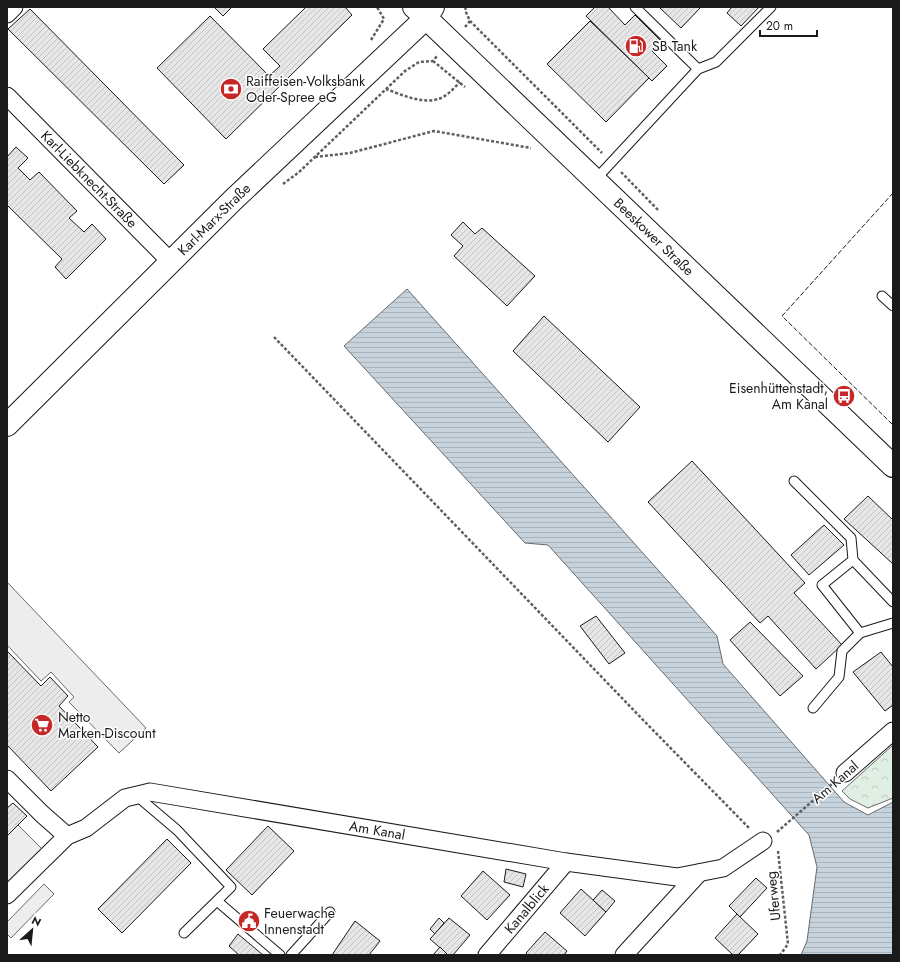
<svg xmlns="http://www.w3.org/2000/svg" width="900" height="962" viewBox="0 0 900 962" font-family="Jost,sans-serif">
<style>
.forest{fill:url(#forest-crowns);stroke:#6a6a6a}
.parking{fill:#ededed;stroke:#6a6a6a}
.water{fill:url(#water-rules);stroke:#6a6a6a}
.building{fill:url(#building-hatch);stroke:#1a1a1a}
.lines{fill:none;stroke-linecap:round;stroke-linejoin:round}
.service-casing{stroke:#1a1a1a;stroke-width:11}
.minor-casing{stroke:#1a1a1a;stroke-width:19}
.tertiary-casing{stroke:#1a1a1a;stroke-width:24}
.primary-casing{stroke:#1a1a1a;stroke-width:24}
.path{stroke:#5f5f5f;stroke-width:2.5;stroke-dasharray:3 2;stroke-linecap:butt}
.service{stroke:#fff;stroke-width:9}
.minor{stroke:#fff;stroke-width:17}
.tertiary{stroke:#fff;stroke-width:22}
.primary{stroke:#fff;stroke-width:22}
.fence{stroke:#1a1a1a;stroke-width:1;stroke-dasharray:5 2;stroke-linecap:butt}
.labels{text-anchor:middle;stroke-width:3;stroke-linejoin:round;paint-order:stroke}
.poi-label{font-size:14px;fill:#1a1a1a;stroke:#fff;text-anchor:start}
.street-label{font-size:14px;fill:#1a1a1a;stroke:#fff}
</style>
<defs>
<pattern id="forest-crowns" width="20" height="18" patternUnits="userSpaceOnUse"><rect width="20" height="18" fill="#e0efe3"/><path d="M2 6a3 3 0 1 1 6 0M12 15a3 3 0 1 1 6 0" fill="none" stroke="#c0ccc2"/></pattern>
<pattern id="water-rules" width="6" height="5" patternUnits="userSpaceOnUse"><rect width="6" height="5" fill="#c6d2dc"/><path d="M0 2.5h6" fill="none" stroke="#aab4bc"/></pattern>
<pattern id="building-hatch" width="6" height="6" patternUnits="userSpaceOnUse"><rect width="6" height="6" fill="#e6e6e6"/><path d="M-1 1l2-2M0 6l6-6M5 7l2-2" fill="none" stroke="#c5c5c5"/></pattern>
</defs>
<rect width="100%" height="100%" fill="#fff"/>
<polygon class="forest" points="893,745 893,798 868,808 850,799 842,791"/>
<g class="parking">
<polygon points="7,582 146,728 119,753 69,702 74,697 51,672 41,681 7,645"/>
<polygon points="18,825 43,850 7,884 7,836"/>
<polygon points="44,884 54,894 11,938 7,934 7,922"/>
</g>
<polygon class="water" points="407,289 717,636 723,664 844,802 868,815 893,802 893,955 801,955 807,941 817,867 809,835 548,545 525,543 344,346"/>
<g class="building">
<polygon points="214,7 232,7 223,16"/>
<polygon points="306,7 345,7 352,15 226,139 157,68 210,16 269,76 280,66 263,49"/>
<polygon points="595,7 608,7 625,25 635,15 661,41 652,51 667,66 652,81 586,16"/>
<polygon points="659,7 701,7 681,28"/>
<polygon points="732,7 759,7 741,26 727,13"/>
<polygon points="30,9 184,165 164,184 8,29"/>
<polygon points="590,21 649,78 606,122 547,64"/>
<polygon points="16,147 28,158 18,168 30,180 39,172 77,211 69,218 84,232 92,224 106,239 66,279 55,267 62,259 7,205 7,157"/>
<polygon points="463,222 475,234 482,228 535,276 507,306 454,256 463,246 451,235"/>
<polygon points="544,316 640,407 608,442 513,351"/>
<polygon points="692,461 805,583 794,593 842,645 816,669 768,616 760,623 648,502"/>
<polygon points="868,496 893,520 893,564 844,519"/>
<polygon points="824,525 844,545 809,575 791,555"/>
<polygon points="596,616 625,653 609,664 580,626"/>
<polygon points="750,622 803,676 780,696 730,640"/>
<polygon points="7,651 41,686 50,677 68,696 59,706 98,747 51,791 7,745"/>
<polygon points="881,652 893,667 893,705 885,711 853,672"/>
<polygon points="13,803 27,816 7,836 7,808"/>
<polygon points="268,826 294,851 252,895 226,870"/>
<polygon points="167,839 191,863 122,933 98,909"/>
<polygon points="506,869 526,874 523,887 504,882"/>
<polygon points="483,871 510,895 487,920 461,896"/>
<polygon points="756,878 767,888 740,917 729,906"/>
<polygon points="581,889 606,912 585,936 560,913"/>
<polygon points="602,890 615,901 606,912 593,900"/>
<polygon points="737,914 758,934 738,955 733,955 715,938"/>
<polygon points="439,918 444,923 435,934 430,929"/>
<polygon points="449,918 470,935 453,955 448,955 430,939"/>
<polygon points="355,921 380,941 369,955 332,955"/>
<polygon points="545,932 567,951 564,955 528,955 526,953"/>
<polygon points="238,934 263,955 239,955 229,946"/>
<polygon points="440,947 448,955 433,955"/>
</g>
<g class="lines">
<g class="service-casing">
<g id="service">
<polyline points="635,7 698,69"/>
<polyline points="595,180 698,69 716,62 771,7"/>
<polyline points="882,296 893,306"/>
<polyline points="794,481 851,538 853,560 893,602"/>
<polyline points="853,560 822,585 860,633"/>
<polyline points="813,708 839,677 842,651 860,633 893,623"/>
<polyline points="137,796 177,830 231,887 184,933"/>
<polyline points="217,901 280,955"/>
<polyline points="291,955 330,912"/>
</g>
</g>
<g class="minor-casing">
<g id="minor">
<polyline points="7,14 14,7"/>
<path id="s1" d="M7,96L171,262"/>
<polyline points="845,773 893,731"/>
<polyline points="7,779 42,814 67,836"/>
<path id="s2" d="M7,895L67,836L86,828L125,798L150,792L566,862L677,877L723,868L763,841"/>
<path id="s3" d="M487,955L566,862"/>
<polyline points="624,955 699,873"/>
</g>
</g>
<g class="tertiary-casing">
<g id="tertiary">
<path id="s4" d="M433,7L426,18L893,466"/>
</g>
</g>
<g class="primary-casing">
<g id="primary">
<path id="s5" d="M7,425L233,200L426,18L414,7"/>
</g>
</g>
<g class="path">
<polyline points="466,7 465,10 470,21 602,153"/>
<polyline points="465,27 470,21"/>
<polyline points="371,40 384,19 377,7"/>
<polyline points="433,61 465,87"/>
<path d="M386,89C402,95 426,106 443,97C449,94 455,87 460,82"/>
<polyline points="315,157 350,153 434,131 531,148"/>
<polyline points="621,172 658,210"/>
<polyline points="283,184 298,173 405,71 419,62 433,61 437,56"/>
<polyline points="274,337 647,724 750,829"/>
<polyline points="777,832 832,784"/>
<polyline points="778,851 788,944 780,955"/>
</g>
<use href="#service" class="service"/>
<use href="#minor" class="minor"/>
<use href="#tertiary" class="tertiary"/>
<use href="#primary" class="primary"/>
<polyline class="fence" points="893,193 782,316 893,425"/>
</g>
<defs>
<g id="fuel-disc" transform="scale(1.15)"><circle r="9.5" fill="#c62828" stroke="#fff"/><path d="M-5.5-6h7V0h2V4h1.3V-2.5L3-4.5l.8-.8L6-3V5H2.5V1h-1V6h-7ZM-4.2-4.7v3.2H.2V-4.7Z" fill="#fff"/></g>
<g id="bank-disc" transform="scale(1.15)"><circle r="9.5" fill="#c62828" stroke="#fff"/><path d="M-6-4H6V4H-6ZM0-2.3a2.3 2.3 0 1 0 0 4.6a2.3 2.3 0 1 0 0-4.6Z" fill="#fff"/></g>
<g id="bus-disc" transform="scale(1.15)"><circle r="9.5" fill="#c62828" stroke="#fff"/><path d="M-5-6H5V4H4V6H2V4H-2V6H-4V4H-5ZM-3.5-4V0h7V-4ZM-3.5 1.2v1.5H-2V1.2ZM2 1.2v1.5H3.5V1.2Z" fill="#fff"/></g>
<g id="supermarket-disc" transform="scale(1.15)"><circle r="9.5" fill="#c62828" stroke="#fff"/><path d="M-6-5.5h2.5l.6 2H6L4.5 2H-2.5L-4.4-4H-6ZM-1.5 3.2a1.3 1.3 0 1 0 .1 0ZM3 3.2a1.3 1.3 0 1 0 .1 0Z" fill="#fff"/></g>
<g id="civic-disc" transform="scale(1.15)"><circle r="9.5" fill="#c62828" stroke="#fff"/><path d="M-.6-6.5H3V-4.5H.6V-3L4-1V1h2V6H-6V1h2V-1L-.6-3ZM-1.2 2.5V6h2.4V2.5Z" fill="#fff"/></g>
</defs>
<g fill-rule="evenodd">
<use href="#fuel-disc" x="636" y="46"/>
<use href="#bank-disc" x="231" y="89"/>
<use href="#bus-disc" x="844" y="396"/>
<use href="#supermarket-disc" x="42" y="725"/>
<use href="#civic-disc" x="249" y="921"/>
</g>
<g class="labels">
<g class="poi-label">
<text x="652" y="51">SB Tank</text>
<text x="246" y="86">Raiffeisen-Volksbank<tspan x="246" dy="16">Oder-Spree eG</tspan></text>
<text x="828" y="393" text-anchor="end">Eisenhüttenstadt,<tspan x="828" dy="16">Am Kanal</tspan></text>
<text x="58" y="722">Netto<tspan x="58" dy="16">Marken-Discount</tspan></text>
<text x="264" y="918">Feuerwache<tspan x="264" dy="16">Innenstadt</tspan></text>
</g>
<g class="street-label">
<text dy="5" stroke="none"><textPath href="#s1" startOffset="117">Karl-Liebknecht-Straße</textPath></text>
<text dy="5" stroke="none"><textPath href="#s5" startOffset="292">Karl-Marx-Straße</textPath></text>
<text dy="5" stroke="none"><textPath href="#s4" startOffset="329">Beeskower Straße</textPath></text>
<text transform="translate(835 782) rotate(-41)" y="5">Am Kanal</text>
<text dy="5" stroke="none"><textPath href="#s2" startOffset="410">Am Kanal</textPath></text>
<text transform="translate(773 896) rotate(-96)" y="5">Uferweg</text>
<text dy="5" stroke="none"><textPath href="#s3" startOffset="61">Kanalblick</textPath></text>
</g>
</g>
<rect width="900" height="962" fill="none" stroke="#1a1a1a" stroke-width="16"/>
<g transform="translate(32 930) rotate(27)" stroke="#ffffff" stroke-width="3" paint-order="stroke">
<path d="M0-3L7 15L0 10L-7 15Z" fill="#1a1a1a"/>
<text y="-6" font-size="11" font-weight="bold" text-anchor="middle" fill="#1a1a1a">N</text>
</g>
<path d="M760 30v6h57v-6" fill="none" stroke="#1a1a1a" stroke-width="2"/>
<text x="766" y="30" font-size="12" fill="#1a1a1a" stroke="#ffffff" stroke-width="3" paint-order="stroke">20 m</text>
</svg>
